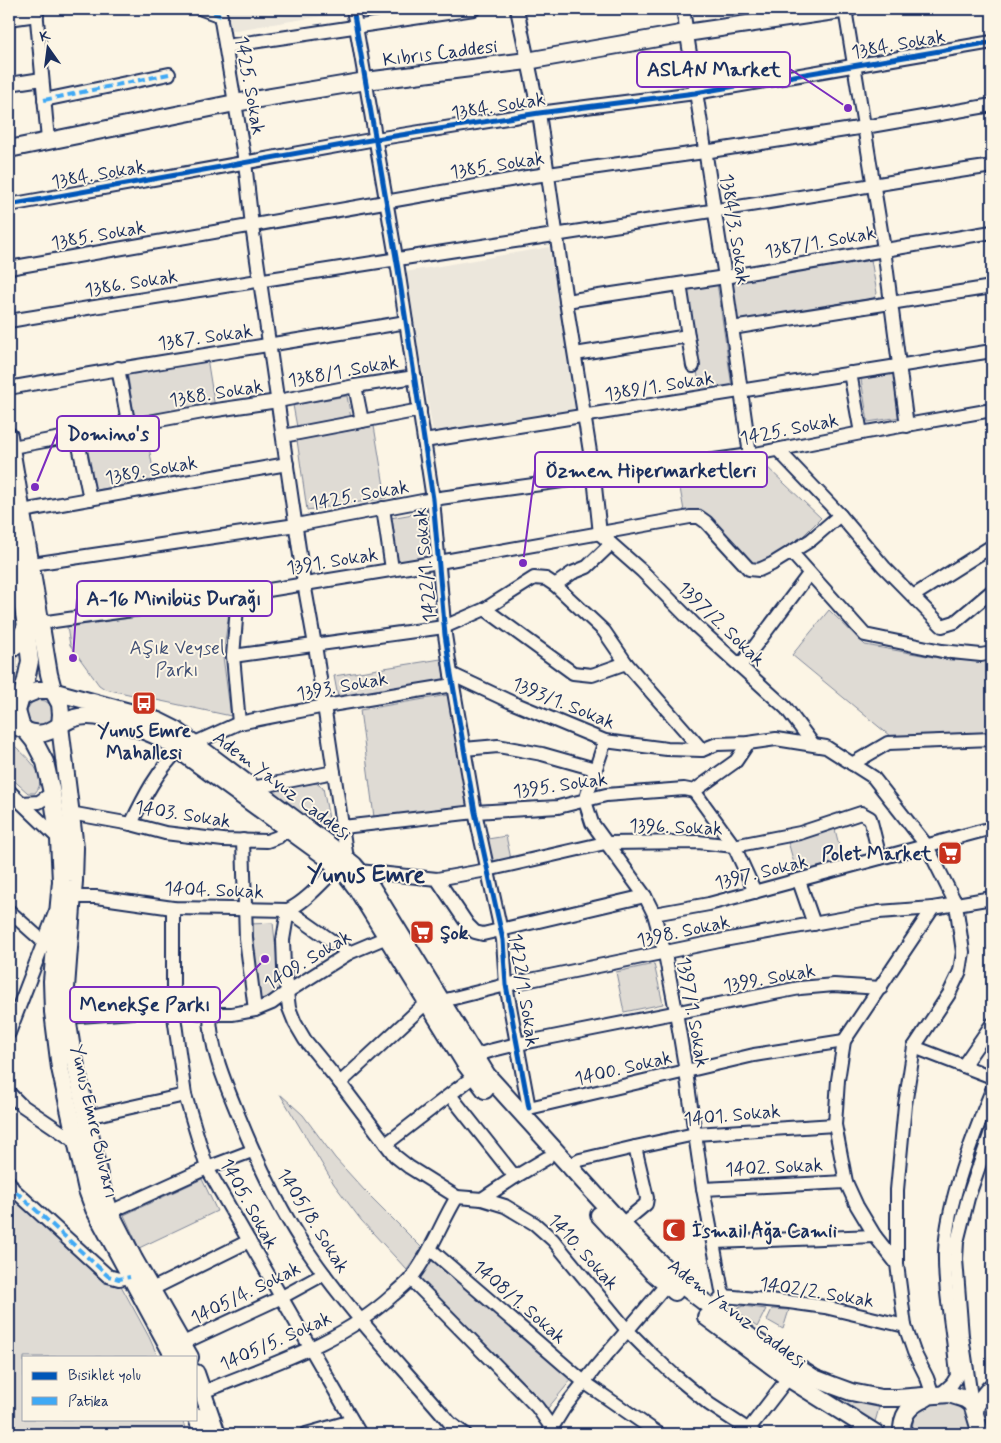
<svg xmlns="http://www.w3.org/2000/svg" width="1001" height="1443" viewBox="0 0 1001 1443" font-family="Mynerve,sans-serif">
<style>
.built{fill:#ece7dc}
.green{fill:#dfdbd4;stroke:#7d8599}
.lines{fill:none;stroke-linecap:round;stroke-linejoin:round}
.minor-casing{stroke:#1b2f5e;stroke-width:16}
.major-casing{stroke:#1b2f5e;stroke-width:20}
.minor{stroke:#fcf5e5;stroke-width:12}
.major{stroke:#fcf5e5;stroke-width:16}
.quiet{stroke:#3fa9f5;stroke-width:4;stroke-dasharray:8 4;stroke-linecap:butt}
.cycleway-casing{stroke:#fcf5e5;stroke-width:8}
.cycleway{stroke:#0057b8;stroke-width:5}
.labels{text-anchor:middle;stroke-width:4;stroke-linejoin:round;paint-order:stroke}
.street-label{font-size:19px;fill:#1b2f5e;stroke:#fcf5e5}
.park-label{font-size:19px;fill:#425176;stroke:#fcf5e5}
.poi-label{font-size:19px;font-weight:bold;fill:#1b2f5e;stroke:#fcf5e5;text-anchor:start}
.district-label{font-size:24px;font-weight:bold;fill:#1b2f5e;stroke:#fcf5e5}
.leader{fill:none;stroke:#7b2cbf;stroke-width:2}
.callout-dot{fill:#7b2cbf;stroke:#fcf5e5;stroke-width:2}
.callout{fill:#fcf5e5;stroke:#7b2cbf;stroke-width:2}
.callout-label{font-size:20px;text-anchor:middle;font-weight:bold;fill:#1b2f5e}
</style>
<rect width="100%" height="100%" fill="#fcf5e5"/>
<filter id="ink" filterUnits="userSpaceOnUse"><feTurbulence type="fractalNoise" baseFrequency=".02" numOctaves="2"/><feDisplacementMap in="SourceGraphic" scale="10" xChannelSelector="R" yChannelSelector="G"/><feConvolveMatrix kernelMatrix="1 2 1 2 8 2 1 2 1" color-interpolation-filters="sRGB"/></filter>
<g filter="url(#ink)">
<g class="built">
<polygon points="227,9 341,9 341,13 230,31"/>
<polygon points="549,247 578,412 434,437 405,272"/>
</g>
<g class="green">
<polygon points="866,257 871,260 877,293 874,298 737,321 730,280"/>
<polygon points="717,283 732,387 700,391 685,287"/>
<polygon points="207,358 215,408 135,421 127,371"/>
<polygon points="893,374 900,417 868,422 861,379"/>
<polygon points="347,396 351,418 297,427 293,405"/>
<polygon points="374,426 386,498 307,510 297,440"/>
<polygon points="146,431 155,480 91,491 83,443"/>
<polygon points="748,460 758,461 767,467 821,518 799,540 753,568 730,545 701,509 684,511 677,471"/>
<polygon points="424,512 430,554 424,559 393,564 385,519"/>
<polygon points="230,604 223,657 231,716 105,689 99,685 70,645 67,627"/>
<polygon points="829,610 865,645 950,660 992,660 992,730 966,736 890,736 792,655"/>
<polygon points="17,655 16,669 9,680 9,660"/>
<polygon points="441,659 445,680 338,697 334,676"/>
<polygon points="448,695 468,807 374,817 360,710"/>
<circle cx="40" cy="713" r="13"/>
<path d="M9,741C21,752 52,775 35,793H28L9,776Z"/>
<polygon points="316,783 323,788 331,829 328,832 273,793 273,789"/>
<polygon points="834,825 843,862 797,874 787,838"/>
<polygon points="506,836 511,859 493,864 488,839"/>
<polygon points="273,923 281,994 258,1000 250,924"/>
<polygon points="654,964 663,1004 624,1012 616,972"/>
<polygon points="280,1094 303,1115 335,1158 365,1191 422,1248 407,1270 361,1220 334,1184"/>
<polygon points="202,1179 217,1211 139,1248 124,1215"/>
<polygon points="9,1193 99,1277 119,1282 149,1337 158,1357 24,1357 24,1419 182,1419 187,1434 9,1434"/>
<polygon points="432,1257 572,1379 548,1408 420,1278"/>
<polygon points="743,1306 766,1309 757,1327 737,1312 738,1308"/>
<polygon points="772,1309 789,1310 783,1329 767,1320"/>
<polygon points="827,1392 857,1401 880,1404 875,1422 826,1393"/>
<path d="M939,1400C960,1405 972,1410 971,1434H912C912,1412 920,1407 939,1400Z"/>
</g>
<g class="lines">
<g class="minor-casing">
<g id="minor">
<polyline points="36,9 48,140"/>
<polyline points="202,9 221,16"/>
<polyline points="219,9 245,162 252,226 304,583 315,645 347,859"/>
<polyline points="353,9 398,269 433,499 445,635 451,674 475,812 503,940 506,985 529,1108"/>
<polyline points="517,9 539,113 566,301 594,477 600,534"/>
<polyline points="683,9 725,277 750,455"/>
<polyline points="845,9 884,249 907,426"/>
<polyline points="9,19 37,15"/>
<polyline points="226,46 474,9"/>
<polyline points="9,84 42,79"/>
<polyline points="44,100 169,74"/>
<polyline points="9,205 376,139 539,113 695,93 992,42"/>
<polyline points="9,268 527,177 704,152 865,127 992,105"/>
<polyline points="566,301 725,277 992,232"/>
<path d="M9,321C242,282 477,247 711,211C805,197 898,180 992,166"/>
<polyline points="732,328 992,287"/>
<polyline points="688,336 693,366"/>
<polyline points="575,354 688,336 680,284"/>
<polyline points="118,368 129,427"/>
<polyline points="850,373 861,433"/>
<polyline points="355,386 362,421"/>
<path d="M9,388C141,364 274,345 406,322"/>
<polyline points="77,436 90,499"/>
<polyline points="283,436 420,410"/>
<polyline points="424,441 992,351"/>
<polyline points="12,447 203,412 278,401 355,386 415,377"/>
<polyline points="779,451 840,515 884,567 942,626 955,622 992,591"/>
<polyline points="383,508 392,569"/>
<polyline points="22,511 287,464"/>
<polyline points="600,534 642,571 695,625 786,708 813,744"/>
<polyline points="791,552 865,635 942,651 981,655 992,653"/>
<polyline points="32,564 296,525 433,499 750,455 861,433 992,410"/>
<polyline points="555,585 572,573 587,567 611,544"/>
<polyline points="238,595 233,656 239,723"/>
<polyline points="913,596 992,546"/>
<polyline points="485,609 573,673 592,675 626,663"/>
<polyline points="40,623 238,595 439,562 690,517 699,517 706,522 749,569 759,570 772,564 811,540 840,515"/>
<polyline points="233,656 444,627 485,609 534,578 546,579 555,585 604,631 626,663 702,750"/>
<polyline points="740,666 809,574"/>
<polyline points="451,674 511,702 605,741 667,749 702,750 717,744 748,743 776,739 826,747 873,777 927,846 956,904 963,952 960,971 949,994 914,1047 905,1105 897,1190 897,1264"/>
<polyline points="605,741 585,801 592,823 645,896 654,914 665,954 675,1006 686,1072 703,1189 723,1296 712,1309"/>
<polyline points="195,743 239,723 325,706 453,685"/>
<polyline points="748,743 736,761 694,791 734,846 755,892"/>
<polyline points="464,749 498,746 542,754 595,769"/>
<polyline points="852,764 888,743 992,739"/>
<polyline points="252,788 334,772"/>
<polyline points="9,791 59,839"/>
<polyline points="22,803 39,802 52,793"/>
<polyline points="70,813 131,824 165,833 223,840 267,841 278,837 287,829"/>
<path d="M131,824C144,797 157,771 179,750"/>
<polyline points="343,827 475,812 558,807 606,795 684,789 694,791"/>
<polyline points="243,840 246,938 255,1010"/>
<polyline points="359,871 437,879 468,925 475,932 483,934 645,896"/>
<polyline points="437,879 487,870 605,843 698,842 734,846 800,833 861,813 870,818 880,858"/>
<polyline points="799,881 814,924"/>
<path d="M73,897H96L173,908L288,910C307,901 323,881 338,867"/>
<polyline points="173,908 173,1009 185,1095 207,1168 360,1434"/>
<polyline points="9,911 48,946"/>
<polyline points="654,914 709,904 992,828"/>
<polyline points="349,953 288,910 283,940 284,968 289,1008 295,1023 305,1040 340,1083 395,1156 409,1167 457,1197 482,1199 505,1206 535,1224 553,1240 627,1330 647,1350 674,1375 709,1404 755,1434"/>
<polyline points="442,1001 506,985 724,940 879,912 933,908"/>
<path d="M210,1014C210,1048 224,1080 237,1112C256,1159 278,1208 307,1250C349,1312 402,1366 450,1423L465,1434"/>
<polyline points="67,1017 173,1009 210,1014 232,1014 255,1010 272,1003 287,992 349,953 387,937"/>
<polyline points="9,1033 55,913"/>
<polyline points="914,1047 992,1077"/>
<polyline points="474,1056 493,1050 517,1044 800,988 834,985 881,988"/>
<polyline points="963,1066 992,1024"/>
<polyline points="340,1083 427,1002"/>
<polyline points="9,1093 20,1104 76,1142"/>
<polyline points="450,1095 515,1177"/>
<polyline points="529,1108 754,1055 844,1041"/>
<polyline points="87,1117 185,1095"/>
<polyline points="386,1144 474,1076"/>
<polyline points="635,1147 695,1134 835,1125"/>
<polyline points="569,1166 580,1160 635,1147 647,1198 646,1204 622,1224"/>
<polyline points="9,1182 13,1189 108,1276 119,1279 130,1277"/>
<polyline points="703,1189 846,1182"/>
<polyline points="482,1199 515,1177 547,1158"/>
<polyline points="110,1212 207,1168 252,1151"/>
<polyline points="714,1242 875,1236"/>
<polyline points="430,1249 584,1382 659,1434"/>
<polyline points="411,1279 537,1407 556,1434"/>
<polyline points="152,1289 249,1241"/>
<polyline points="723,1296 789,1302 825,1307 905,1326"/>
<polyline points="183,1343 282,1297 324,1274"/>
<path d="M203,1392C268,1365 340,1344 393,1295C399,1290 407,1284 412,1277C431,1253 441,1223 457,1197"/>
<path d="M941,1394L952,1384L957,1376C954,1334 944,1293 945,1251C947,1202 973,1136 992,1090"/>
<polyline points="933,1395 927,1378 914,1352 905,1326 897,1264 875,1236 857,1206 846,1182 835,1125 838,1080 844,1041 933,908 992,898"/>
<polyline points="972,1404 962,1336 956,1259 957,1242 968,1198 992,1129"/>
<polyline points="306,1434 352,1421"/>
<polyline points="548,1434 564,1408 596,1367 666,1285"/>
<polyline points="745,1434 788,1378"/>
</g>
</g>
<g class="major-casing">
<g id="major">
<polyline points="9,149 235,103 366,81 527,61 686,33 848,9"/>
<polyline points="9,436 49,674 54,693 60,704 61,714 60,726 75,848 74,881 66,988 67,1017 71,1043 100,1181 110,1212 134,1259 190,1357"/>
<polyline points="9,526 26,626 30,661 26,680 17,711 21,725 34,741 45,762 52,793 59,839 61,881 52,981 53,1012 60,1068 87,1190 94,1209 174,1357"/>
<polyline points="9,651 17,644 26,626"/>
<polyline points="21,697 38,690 48,690 144,716 158,721 176,730 333,848 354,865 369,883 487,1075 622,1224 683,1286 753,1339 814,1378 832,1385 851,1392 881,1398 898,1398 949,1394 965,1399 972,1404 981,1434"/>
<path d="M9,722C54,751 53,716 88,716C106,716 154,733 169,743L326,857L348,877L357,889L466,1065L485,1090"/>
<polyline points="599,1215 653,1273 675,1292"/>
<polyline points="706,1317 788,1378 877,1434"/>
<polyline points="196,1373 217,1434"/>
<polyline points="975,1412 976,1405 990,1388"/>
<polyline points="196,1416 203,1434"/>
<path d="M902,1434C901,1415 909,1405 926,1398"/>
</g>
</g>
<use href="#minor" class="minor"/>
<use href="#major" class="major"/>
<g class="quiet">
<polyline points="202,9 221,16"/>
<polyline points="44,100 169,74"/>
<polyline points="9,1182 13,1189 108,1276 119,1279 130,1277"/>
</g>
<g class="cycleway-casing">
<g id="cycleway">
<polyline points="353,9 398,269 433,499 445,635 451,674 475,812 503,940 506,985 529,1108"/>
<polyline points="9,205 376,139 539,113 695,93 992,42"/>
</g>
</g>
<use href="#cycleway" class="cycleway"/>
</g>
</g>
<defs>
<g id="bus-square" transform="scale(1.25)"><rect x="-9" y="-9" width="18" height="18" rx="4" fill="#c8321e" stroke="#fcf5e5"/><path d="M-5-6H5V4H4V6H2V4H-2V6H-4V4H-5ZM-3.5-4V0h7V-4ZM-3.5 1.2v1.5H-2V1.2ZM2 1.2v1.5H3.5V1.2Z" fill="#fff"/></g>
<g id="supermarket-square" transform="scale(1.25)"><rect x="-9" y="-9" width="18" height="18" rx="4" fill="#c8321e" stroke="#fcf5e5"/><path d="M-6-5.5h2.5l.6 2H6L4.5 2H-2.5L-4.4-4H-6ZM-1.5 3.2a1.3 1.3 0 1 0 .1 0ZM3 3.2a1.3 1.3 0 1 0 .1 0Z" fill="#fff"/></g>
<g id="mosque-square" transform="scale(1.25)"><rect x="-9" y="-9" width="18" height="18" rx="4" fill="#c8321e" stroke="#fcf5e5"/><path d="M3.5-4.9A6 6 0 1 0 3.5 4.9A5 5 0 1 1 3.5-4.9Z" fill="#fff"/></g>
</defs>
<g fill-rule="evenodd">
<use href="#bus-square" x="144" y="703"/>
<use href="#supermarket-square" x="950" y="853"/>
<use href="#supermarket-square" x="422" y="932"/>
<use href="#mosque-square" x="674" y="1230"/>
</g>
<g class="labels">
<g class="street-label">
<text transform="translate(898 43) rotate(-10)" y="7">1384. Sokak</text>
<text transform="translate(440 52) rotate(-7)" y="7">Kıbrıs Caddesi</text>
<text transform="translate(251 85) rotate(80)" y="7">1425. Sokak</text>
<text transform="translate(498 105) rotate(-9)" y="7">1384. Sokak</text>
<text transform="translate(497 164) rotate(-9)" y="7">1385. Sokak</text>
<text transform="translate(98 173) rotate(-10)" y="7">1384. Sokak</text>
<text transform="translate(736 229) rotate(81)" y="7">1384/3. Sokak</text>
<text transform="translate(98 234) rotate(-10)" y="7">1385. Sokak</text>
<text transform="translate(820 241) rotate(-10)" y="7">1387/1. Sokak</text>
<text transform="translate(131 282) rotate(-9)" y="7">1386. Sokak</text>
<text transform="translate(205 336) rotate(-8)" y="7">1387. Sokak</text>
<text transform="translate(343 370) rotate(-10)" y="7">1388/1 .Sokak</text>
<text transform="translate(659 385) rotate(-9)" y="7">1389/1. Sokak</text>
<text transform="translate(216 392) rotate(-9)" y="7">1388. Sokak</text>
<text transform="translate(789 428) rotate(-11)" y="7">1425. Sokak</text>
<text transform="translate(151 469) rotate(-10)" y="7">1389. Sokak</text>
<text transform="translate(359 494) rotate(-10)" y="7">1425. Sokak</text>
<text transform="translate(332 560) rotate(-9)" y="7">1391. Sokak</text>
<text transform="translate(424 565) rotate(-95)" y="7">1422/1. Sokak</text>
<text transform="translate(722 623) rotate(44)" y="7">1397/2. Sokak</text>
<text transform="translate(342 685) rotate(-10)" y="7">1393. Sokak</text>
<text transform="translate(564 702) rotate(22)" y="7">1393/1. Sokak</text>
<text transform="translate(560 784) rotate(-8)" y="7">1395. Sokak</text>
<text transform="translate(283 785) rotate(37)" y="7">Adem Yavuz Caddesi</text>
<text transform="translate(183 813) rotate(9)" y="7">1403. Sokak</text>
<text transform="translate(676 826) rotate(2)" y="7">1396. Sokak</text>
<text transform="translate(761 871) rotate(-14)" y="7">1397. Sokak</text>
<text transform="translate(214 889) rotate(2)" y="7">1404. Sokak</text>
<text transform="translate(683 930) rotate(-12)" y="7">1398. Sokak</text>
<text transform="translate(307 959) rotate(-31)" y="7">1409. Sokak</text>
<text transform="translate(769 977) rotate(-10)" y="7">1399. Sokak</text>
<text transform="translate(525 990) rotate(81)" y="7">1422/1. Sokak</text>
<text transform="translate(694 1012) rotate(80)" y="7">1397/1. Sokak</text>
<text transform="translate(623 1067) rotate(-13)" y="7">1400. Sokak</text>
<text transform="translate(732 1114) rotate(-5)" y="7">1401. Sokak</text>
<text transform="translate(95 1121) rotate(77)" y="7">Yunus Emre Bulvarı</text>
<text transform="translate(774 1166) rotate(-3)" y="7">1402. Sokak</text>
<text transform="translate(250 1203) rotate(61)" y="7">1405. Sokak</text>
<text transform="translate(314 1220) rotate(58)" y="7">1405/8. Sokak</text>
<text transform="translate(584 1251) rotate(48)" y="7">1410. Sokak</text>
<text transform="translate(817 1291) rotate(9)" y="7">1402/2. Sokak</text>
<text transform="translate(245 1292) rotate(-26)" y="7">1405/4. Sokak</text>
<text transform="translate(520 1301) rotate(41)" y="7">1408/1. Sokak</text>
<text transform="translate(738 1313) rotate(37)" y="7">Adem Yavuz Caddesi</text>
<text transform="translate(275 1340) rotate(-24)" y="7">1405/5. Sokak</text>
</g>
<g class="park-label">
<text x="177" y="654">Aşık Veysel<tspan x="177" dy="22">Parkı</tspan></text>
</g>
<g class="poi-label">
<text x="144" y="737" text-anchor="middle">Yunus Emre<tspan x="144" dy="22">Mahallesi</tspan></text>
<text x="932" y="860" text-anchor="end">Polet Market</text>
<text x="440" y="939">Şok</text>
<text x="692" y="1237">İsmail Ağa Camii</text>
</g>
<g class="district-label">
<text x="366" y="882">Yunus Emre</text>
</g>
</g>
<path class="leader" d="M848 108L790 69M35 487L57 433M523 563L535 470M73 658L77 598M265 959L220 1004"/>
<g class="callout-dot">
<circle cx="848" cy="108" r="5"/>
<circle cx="35" cy="487" r="5"/>
<circle cx="523" cy="563" r="5"/>
<circle cx="73" cy="658" r="5"/>
<circle cx="265" cy="959" r="5"/>
</g>
<g class="callout">
<rect x="637" y="52" width="153" height="35" rx="5"/>
<rect x="57" y="416" width="102" height="35" rx="5"/>
<rect x="535" y="452" width="232" height="35" rx="5"/>
<rect x="77" y="581" width="195" height="35" rx="5"/>
<rect x="70" y="987" width="150" height="35" rx="5"/>
</g>
<g class="callout-label">
<text x="714" y="76">ASLAN Market</text>
<text x="108" y="440">Domino's</text>
<text x="651" y="477">Özmen Hipermarketleri</text>
<text x="174" y="605">A-16 Minibüs Durağı</text>
<text x="145" y="1011">Menekşe Parkı</text>
</g>
<rect width="1001" height="1443" fill="none" stroke="#fcf5e5" stroke-width="30"/>
<rect x="15" y="15" width="971" height="1413" fill="none" stroke="#1b2f5e" stroke-width="2" filter="url(#ink)"/>
<rect x="22" y="1356" width="175" height="65" fill="#fcf5e5" stroke="#a2a6af"/>
<rect x="32" y="1372" width="25" height="8" fill="#0057b8" stroke="#a2a6af"/>
<text x="68" y="1380" font-size="15" fill="#1b2f5e">Bisiklet yolu</text>
<rect x="32" y="1397" width="25" height="8" fill="#3fa9f5" stroke="#a2a6af"/>
<text x="68" y="1406" font-size="15" fill="#1b2f5e">Patika</text>
<g transform="translate(48 48) rotate(346)" stroke="#fcf5e5" stroke-width="4" paint-order="stroke">
<path d="M0-4L9 19L0 12L-9 19Z" fill="#1b2f5e"/>
<text y="-8" font-size="14" font-weight="bold" text-anchor="middle" fill="#1b2f5e">K</text>
</g>
</svg>
